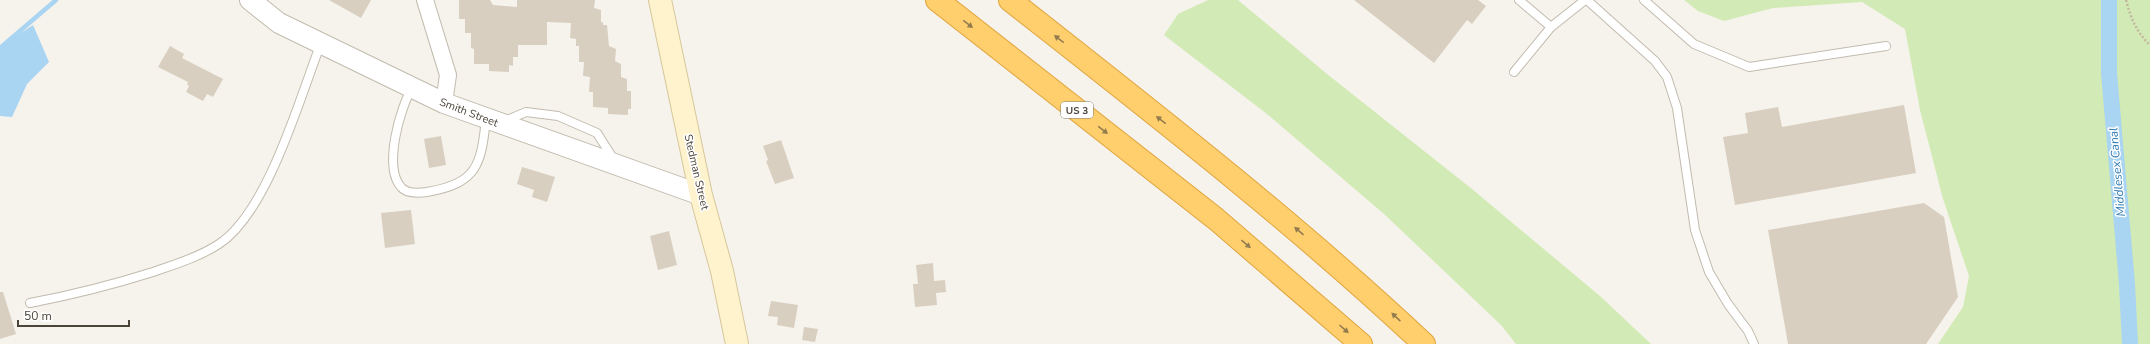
<svg xmlns="http://www.w3.org/2000/svg" width="2150" height="344" viewBox="0 0 2150 344" font-family="'Nunito Sans',sans-serif">
<style>
.green{fill:#d2eab5}
.water{fill:#a9d4f2}
.lines{fill:none;stroke-linecap:round;stroke-linejoin:round}
.stream{stroke:#a9d4f2;stroke-width:4.5}
.canal{stroke:#a9d4f2;stroke-width:16}
.building{fill:#d8cfc1}
.service-casing{stroke:#c2bbae;stroke-width:10}
.minor-casing{stroke:#c2bbae;stroke-width:18}
.tertiary-casing{stroke:#c2bbae;stroke-width:22}
.secondary-casing{stroke:#d6c79b;stroke-width:24}
.motorway-casing{stroke:#e0a43c;stroke-width:24}
.path{stroke:#c4b79f;stroke-width:2.5;stroke-dasharray:2 2;stroke-linecap:butt}
.service{stroke:#fff;stroke-width:8}
.minor{stroke:#fff;stroke-width:16}
.tertiary{stroke:#fff;stroke-width:20}
.secondary{stroke:#fff3cd;stroke-width:22}
.motorway{stroke:#ffcf6e;stroke-width:22}
.oneway{fill:#937c4e}
.labels{text-anchor:middle;stroke-width:3;stroke-linejoin:round;paint-order:stroke}
.shield{fill:#fff;stroke:#817c74;stroke-width:1}
.shield-label{font-size:10px;font-weight:bold;fill:#4b4439}
.street-label{font-size:11px;fill:#4b4439;stroke:#fff}
.water-label{font-size:12px;font-style:italic;fill:#2e7ab2;stroke:#fff}
</style>
<rect width="100%" height="100%" fill="#f6f3ec"/>
<g class="green">
<polygon points="1208,0 1238,0 1327,74 1472,189 1600,296 1651,344 1516,344 1501,325 1384,214 1267,114 1164,35 1178,14"/>
<polygon points="1684,0 2150,0 2150,344 1938,344 1963,307 1969,276 1943,199 1920,110 1905,29 1862,2 1773,8 1724,21 1698,11"/>
</g>
<polygon class="water" points="33,25 49,62 27,84 12,117 0,116 0,47"/>
<g class="lines">
<polyline class="stream" points="0,48 56,0"/>
<polyline class="canal" points="2109,0 2109,73 2127,284 2130,344"/>
</g>
<g class="building">
<polygon points="329,0 371,0 361,18"/>
<polygon points="459,0 490,0 493,5 517,7 517,0 595,0 594,8 601,10 601,22 603,22 603,25 607,25 609,46 616,49 615,61 621,64 621,77 627,79 627,91 631,91 631,109 628,109 628,115 608,114 608,108 593,107 593,92 589,92 590,77 583,76 584,62 579,62 579,46 576,46 576,39 570,38 571,23 547,22 547,45 518,45 518,57 513,57 513,66 509,65 509,72 489,71 489,64 474,64 474,49 471,48 471,33 465,33 465,19 459,19"/>
<polygon points="1354,0 1478,0 1486,6 1472,24 1467,20 1434,63"/>
<polygon points="170,46 184,54 182,58 223,79 213,97 207,94 203,101 186,92 189,86 187,84 188,82 158,67"/>
<polygon points="1904,105 1916,173 1735,205 1723,137 1748,133 1745,113 1778,107 1782,127"/>
<polygon points="441,136 446,165 429,168 424,139"/>
<polygon points="781,140 794,178 775,184 766,161 768,160 763,146"/>
<polygon points="522,167 555,177 547,202 532,197 534,190 517,184"/>
<polygon points="1924,203 1944,217 1958,297 1926,344 1788,344 1768,230"/>
<polygon points="411,210 415,244 385,248 381,213"/>
<polygon points="669,231 677,265 658,270 650,236"/>
<polygon points="933,263 934,281 945,280 946,292 936,293 937,305 915,307 913,284 918,284 916,265"/>
<polygon points="0,292 3,292 16,334 0,339"/>
<polygon points="771,301 798,305 794,328 777,325 778,317 768,316"/>
<polygon points="804,327 818,329 815,342 802,340"/>
</g>
<g class="lines">
<g class="service-casing">
<g id="service">
<polyline points="1519,0 1551,27 1585,0"/>
<polyline points="1587,0 1655,61 1667,77 1677,108 1695,230 1709,272 1728,304 1748,331 1754,344"/>
<polyline points="1644,0 1694,44 1749,67 1886,46"/>
<polyline points="1514,72 1551,27"/>
<path d="M412,88C400,108 383,167 401,187C406,194 419,193 427,192C477,183 481,166 486,119"/>
<polyline points="505,121 526,112 558,116 597,133 614,160"/>
<path d="M30,303C72,295 112,285 153,272C176,264 199,257 219,244C268,212 300,97 321,43"/>
</g>
</g>
<g class="minor-casing">
<polyline id="minor" points="425,0 448,75 444,103"/>
</g>
<g class="tertiary-casing">
<polyline id="tertiary" points="250,0 279,23 444,103 701,195"/>
</g>
<g class="secondary-casing">
<polyline id="secondary" points="660,0 701,195 722,271 737,344"/>
</g>
<g class="motorway-casing">
<g id="motorway">
<polyline points="937,0 1216,219 1361,344"/>
<path d="M1010,0C1151,111 1293,221 1424,344"/>
</g>
</g>
<path class="path" d="M2126,0C2131,18 2136,32 2150,45"/>
<use href="#service" class="service"/>
<use href="#minor" class="minor"/>
<use href="#tertiary" class="tertiary"/>
<use href="#secondary" class="secondary"/>
<use href="#motorway" class="motorway"/>
</g>
<defs><path id="oneway-solid" d="M-6-.8H1V-3.2L6.5 0L1 3.2V.8H-6Z"/></defs>
<g class="oneway">
<use href="#oneway-solid" transform="translate(968 24) rotate(38)"/>
<use href="#oneway-solid" transform="translate(1059 39) rotate(-142)"/>
<use href="#oneway-solid" transform="translate(1161 120) rotate(-142)"/>
<use href="#oneway-solid" transform="translate(1103 130) rotate(38)"/>
<use href="#oneway-solid" transform="translate(1299 231) rotate(-139)"/>
<use href="#oneway-solid" transform="translate(1246 244) rotate(40)"/>
<use href="#oneway-solid" transform="translate(1396 317) rotate(-137)"/>
<use href="#oneway-solid" transform="translate(1344 329) rotate(42)"/>
</g>
<g class="labels">
<rect class="shield" x="1061" y="102" width="32" height="16" rx="3"/>
<g class="shield-label">
<text x="1077" y="114">US 3</text>
</g>
<g class="street-label">
<text transform="translate(469 112) rotate(21)" y="4">Smith Street</text>
<text transform="translate(697 172) rotate(77)" y="4">Stedman Street</text>
</g>
<g class="water-label">
<text transform="translate(2117 172) rotate(-95)" y="4">Middlesex Canal</text>
</g>
</g>
<path d="M18 320v6h111v-6" fill="none" stroke="#4b4439" stroke-width="2"/>
<text x="24" y="320" font-size="12" fill="#4b4439" stroke="#ffffff" stroke-width="3" paint-order="stroke">50 m</text>
</svg>
